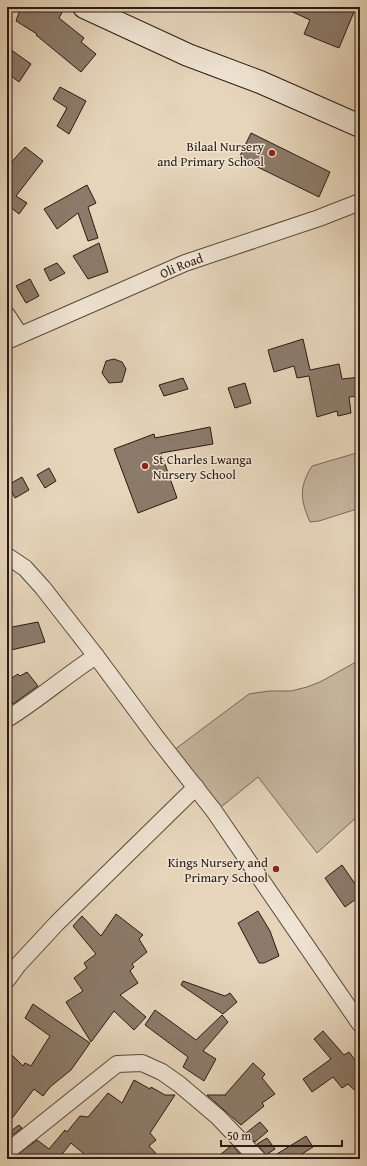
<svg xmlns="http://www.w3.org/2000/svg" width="367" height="1166" viewBox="0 0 367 1166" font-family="'Gentium Book Plus',serif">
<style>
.green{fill:#c6b59e;stroke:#786758}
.building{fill:#8c7b6a;stroke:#2a1912}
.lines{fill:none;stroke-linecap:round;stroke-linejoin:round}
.street-casing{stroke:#59483c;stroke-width:18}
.secondary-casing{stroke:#2a1912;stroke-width:24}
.street{stroke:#efe4d3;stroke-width:16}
.secondary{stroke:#efe4d3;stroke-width:22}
.poi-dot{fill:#8f2418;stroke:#efe4d3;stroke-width:1.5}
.labels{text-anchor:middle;stroke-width:3;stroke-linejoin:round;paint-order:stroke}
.poi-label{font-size:13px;fill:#2a1912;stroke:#efe4d3;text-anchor:end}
.street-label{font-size:13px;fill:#2a1912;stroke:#efe4d3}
</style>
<rect width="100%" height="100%" fill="#e6d5bb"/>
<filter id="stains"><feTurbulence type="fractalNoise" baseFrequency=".005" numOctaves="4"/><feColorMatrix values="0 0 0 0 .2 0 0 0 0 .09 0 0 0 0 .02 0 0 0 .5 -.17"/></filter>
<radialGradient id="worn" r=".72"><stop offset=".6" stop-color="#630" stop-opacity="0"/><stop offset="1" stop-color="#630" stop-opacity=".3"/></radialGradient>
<g class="green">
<path d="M360,452V508L319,521L310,522C300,499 299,487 312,466Z"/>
<polygon points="356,662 360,664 360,814 317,853 258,777 221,807 174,750 249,694 269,691 291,691 307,687 320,682"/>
</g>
<g class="building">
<polygon points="21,7 65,7 59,18 84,38 81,42 96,54 81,72 36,35 37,34 16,21"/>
<polygon points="282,7 356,7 339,48 304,34 310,20"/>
<polygon points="7,47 31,64 19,82 7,73"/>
<polygon points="60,87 86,101 69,134 57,126 67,108 53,99"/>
<polygon points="251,133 330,172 319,197 239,158"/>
<polygon points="25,147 43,161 16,196 27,203 19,214 9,206 7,208 7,167"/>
<polygon points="87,185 96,203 88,207 98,238 88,241 78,213 57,229 44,209"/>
<polygon points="99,243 108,272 88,279 73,256"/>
<polygon points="57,263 65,273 50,281 44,269"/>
<polygon points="30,279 39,296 26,303 16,286"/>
<polygon points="303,339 310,370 339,364 342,379 360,377 360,396 349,397 351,413 338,416 337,411 317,417 309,376 297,378 294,366 274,372 268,350"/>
<polygon points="114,359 122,362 126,369 122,382 109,383 102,373 106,361"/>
<polygon points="183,378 188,389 164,396 159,385"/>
<polygon points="245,383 251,403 235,408 228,388"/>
<polygon points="210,427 213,444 161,453 177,498 138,513 114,449 154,434 155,438"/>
<polygon points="49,468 56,481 45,488 37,475"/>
<polygon points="22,477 29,490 15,498 8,485"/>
<polygon points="38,622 45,642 7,651 7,628"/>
<polygon points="27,672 38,686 13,704 7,695 7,681 18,674 20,676"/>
<polygon points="342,865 360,891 360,896 345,907 325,878"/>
<polygon points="258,911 270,931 279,956 264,963 259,963 238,923"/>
<polygon points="116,914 143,935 139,939 147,952 132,964 134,967 130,971 138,983 120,995 146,1017 134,1030 114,1011 91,1042 66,1002 83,991 74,978 87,968 84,963 96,954 73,926 82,916 101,936"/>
<polygon points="183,981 225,996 230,993 237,1002 223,1014 181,985"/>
<polygon points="33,1004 90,1043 71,1070 50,1087 43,1096 34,1089 7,1125 7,1050 23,1066 25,1063 31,1066 50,1036 25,1018"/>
<polygon points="155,1010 196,1040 222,1015 228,1022 203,1051 216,1059 204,1081 183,1067 188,1057 145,1025"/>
<polygon points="323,1031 344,1055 349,1052 360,1067 360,1095 348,1084 342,1088 333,1077 312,1092 303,1079 331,1059 314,1039"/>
<polygon points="253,1063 265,1074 262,1078 275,1094 262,1103 264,1106 241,1125 207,1095 226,1095 225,1095"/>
<polygon points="134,1080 150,1089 151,1087 165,1095 175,1095 150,1133 156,1140 149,1146 161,1159 90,1159 71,1143 59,1158 61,1159 15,1159 14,1157 37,1140 49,1149 65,1130 67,1132 80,1116 88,1117 108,1093 122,1103"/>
<polygon points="260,1122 268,1131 255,1142 246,1133"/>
<polygon points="19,1125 22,1128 7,1139 7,1134"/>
<polygon points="306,1136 313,1147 294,1159 269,1159"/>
<polygon points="267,1138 275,1149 266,1155 257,1144"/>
<polygon points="232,1145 240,1154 234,1159 215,1159"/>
</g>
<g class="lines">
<g class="street-casing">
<g id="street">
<polyline points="7,315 20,335"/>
<path id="s1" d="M7,341L185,263L319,218L360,202"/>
<path d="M7,556L25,568L43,588L96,656C65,676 38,700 7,719"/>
<polyline points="96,656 156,737 214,811 360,1024"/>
<polyline points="7,980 18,965 57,923 196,787"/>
<polyline points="7,1149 12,1148 117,1064 142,1063 162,1072 179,1084 218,1117 258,1159"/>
</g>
</g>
<g class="secondary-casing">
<polyline id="secondary" points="84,7 188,55 260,82 360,126"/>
</g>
<use href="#street" class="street"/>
<use href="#secondary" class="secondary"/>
</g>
<g class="poi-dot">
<circle cx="272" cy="153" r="4"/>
<circle cx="145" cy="466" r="4"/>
<circle cx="276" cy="869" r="4"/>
</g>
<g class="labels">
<g class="poi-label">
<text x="264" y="151">Bilaal Nursery<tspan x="264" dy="15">and Primary School</tspan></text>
<text x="153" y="464" text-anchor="start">St Charles Lwanga<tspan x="153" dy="15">Nursery School</tspan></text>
<text x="268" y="867">Kings Nursery and<tspan x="268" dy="15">Primary School</tspan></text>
</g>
<g class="street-label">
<text dy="5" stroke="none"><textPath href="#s1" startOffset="190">Oli Road</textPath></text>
</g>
</g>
<rect width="367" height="1166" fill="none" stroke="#e6d5bb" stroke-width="24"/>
<rect x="8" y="8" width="351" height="1150" fill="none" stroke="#2a1912" stroke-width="2"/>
<rect x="12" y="12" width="343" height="1142" fill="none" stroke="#2a1912"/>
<path d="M221 1140v6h121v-6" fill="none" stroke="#2a1912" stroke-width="2"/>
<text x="227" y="1140" font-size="12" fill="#2a1912" stroke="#efe4d3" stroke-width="3" paint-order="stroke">50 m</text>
<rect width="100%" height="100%" filter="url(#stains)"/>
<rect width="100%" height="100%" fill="url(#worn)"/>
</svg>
